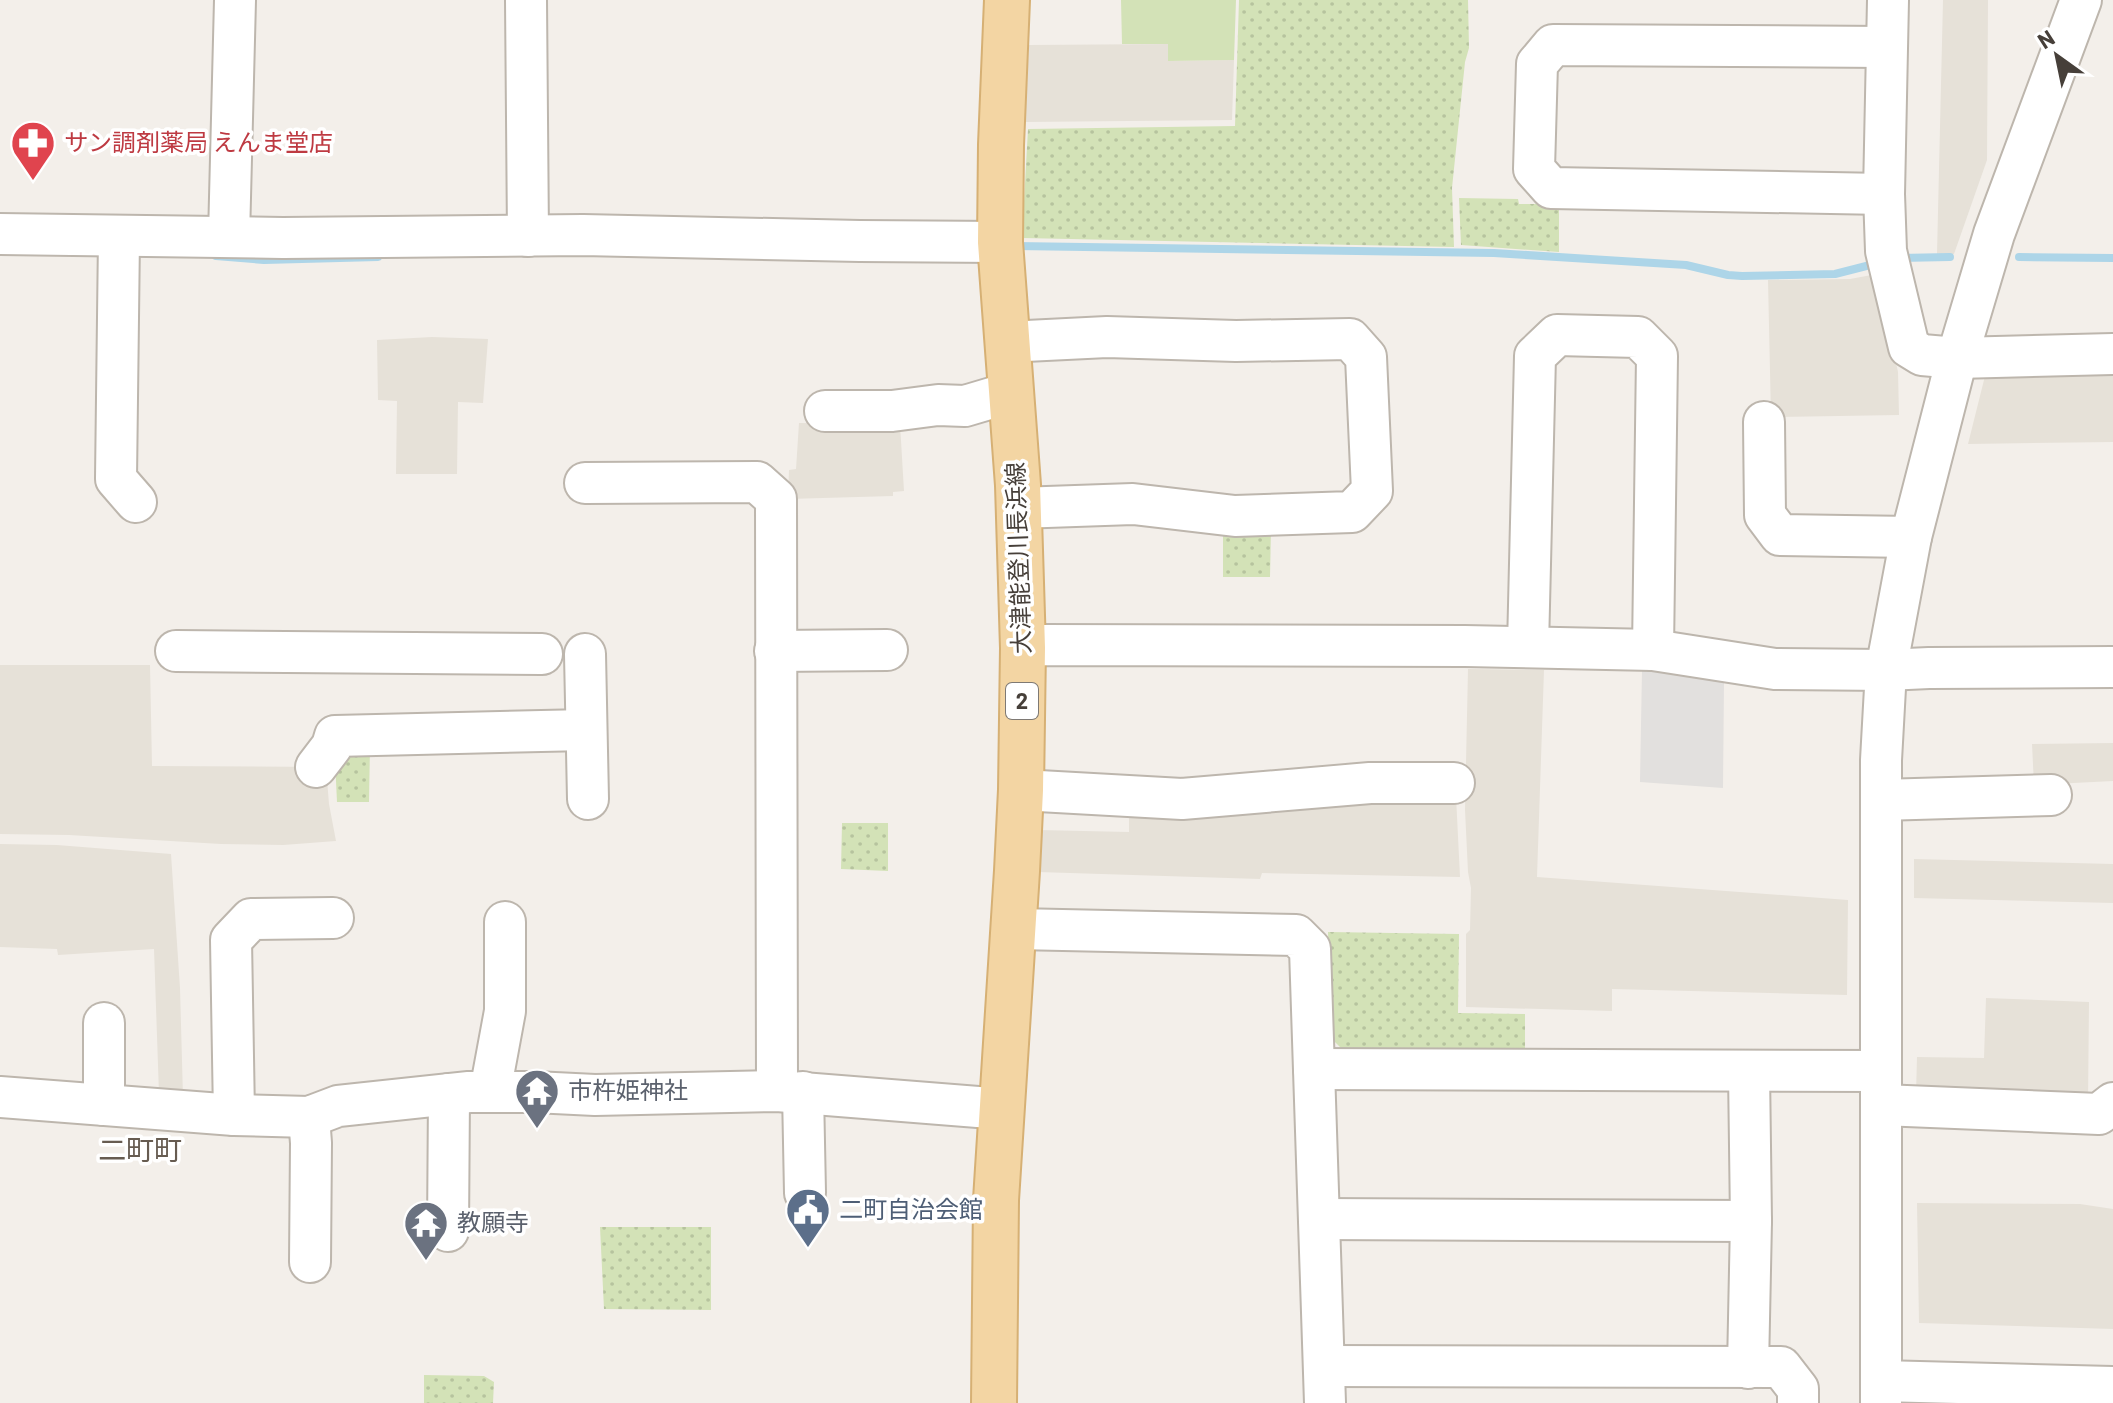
<svg xmlns="http://www.w3.org/2000/svg" width="2113" height="1403" viewBox="0 0 2113 1403" font-family="Barlow,'Noto Sans JP',sans-serif">
<style>
.residential{fill:#e6e1d8}
.green{fill:#d3e2b7}
.park{fill:url(#park-dots)}
.parking{fill:#e2e0de}
.lines{fill:none;stroke-linecap:round;stroke-linejoin:round}
.stream{stroke:#add5e8;stroke-width:8}
.minor-casing{stroke:#bdb6ad;stroke-width:44}
.major-casing{stroke:#d6b074;stroke-width:48}
.minor{stroke:#fff;stroke-width:40}
.major{stroke:#f3d5a3;stroke-width:44}
.labels{text-anchor:middle;stroke-width:7;stroke-linejoin:round;paint-order:stroke}
.shield{fill:#fff;stroke:#7e7974;stroke-width:2}
.shield-label{font-size:22px;font-weight:bold;fill:#463f39}
.health-label{font-size:24px;fill:#be3a42;stroke:#fff;text-anchor:start}
.street-label{font-size:24px;fill:#463f39;stroke:#fff}
.worship-label{font-size:24px;fill:#5b616d;stroke:#fff;text-anchor:start}
.service-label{font-size:24px;fill:#4e5e75;stroke:#fff;text-anchor:start}
.quarter-label{font-size:28px;fill:#675c51;stroke:#fff}
</style>
<defs>
<pattern id="park-dots" width="8" height="8" patternUnits="userSpaceOnUse" patternTransform="scale(2)"><rect width="8" height="8" fill="#d3e2b7"/><path d="M2 2h.1M6 6h.1" fill="none" stroke="#b6c39e" stroke-width="1.8" stroke-linecap="round"/></pattern>
</defs>
<rect width="100%" height="100%" fill="#f3efea"/>
<g class="residential">
<polygon points="1943,0 1988,0 1987,160 1954,254 1937,254"/>
<polygon points="1168,44 1168,61 1234,60 1232,120 1025,122 1029,45"/>
<polygon points="1877,274 1898,372 1899,415 1771,417 1768,280 1850,279"/>
<polygon points="432,337 488,339 483,403 458,402 457,474 396,474 397,401 378,400 377,340"/>
<polygon points="2113,364 2113,442 1968,444 1987,368"/>
<polygon points="799,423 900,424 904,491 893,492 893,496 788,499 789,470 796,469"/>
<polygon points="0,665 150,665 152,766 326,767 329,804 336,841 283,845 221,844 69,835 0,834"/>
<polygon points="1468,669 1544,670 1537,877 1848,900 1847,995 1612,989 1612,1011 1466,1007 1466,934 1470,930 1471,888 1468,872 1465,810"/>
<polygon points="2113,743 2113,781 2034,785 2032,744"/>
<polygon points="1456,796 1460,877 1262,873 1260,879 1038,872 1038,830 1129,832 1129,809"/>
<polygon points="0,844 57,845 171,854 180,988 183,1097 159,1094 154,949 58,955 57,949 0,947"/>
<polygon points="1914,859 2113,864 2113,903 1914,898"/>
<polygon points="1986,998 2089,1002 2088,1103 1916,1094 1917,1057 1984,1058"/>
<polygon points="1917,1203 2080,1204 2113,1209 2113,1329 1919,1323"/>
</g>
<polygon class="green" points="1121,0 1236,0 1234,60 1168,61 1168,44 1122,44"/>
<g class="park">
<polygon points="1239,0 1468,0 1469,48 1465,62 1452,188 1454,247 1022,238 1028,129 1235,126"/>
<polygon points="1459,198 1518,199 1519,204 1559,204 1559,252 1461,245"/>
<polygon points="1271,528 1270,577 1223,577 1223,530"/>
<polygon points="370,746 369,802 337,802 335,760"/>
<polygon points="842,823 888,823 888,871 841,869"/>
<polygon points="1328,932 1459,934 1458,1013 1525,1014 1525,1052 1344,1051 1331,1038"/>
<polygon points="600,1227 711,1227 711,1310 604,1309"/>
<polygon points="424,1375 484,1376 494,1382 493,1403 424,1403"/>
</g>
<polygon class="parking" points="1642,670 1685,674 1724,681 1723,788 1640,782"/>
<g class="lines">
<g class="stream">
<polyline points="1015,246 1494,253 1686,265 1728,275 1742,276 1835,274 1878,263"/>
<polyline points="216,256 264,260 378,257"/>
<polyline points="2019,257 2113,258"/>
<polyline points="1899,258 1950,257"/>
</g>
<g class="minor-casing">
<g id="minor">
<polyline points="526,0 528,236"/>
<polyline points="1888,0 1884,194 1886,251 1909,347 1922,355 1957,358 2113,354"/>
<polyline points="1884,194 1551,188 1534,169 1537,64 1553,45 1886,47"/>
<polyline points="0,234 283,238 583,235 860,241 1000,242"/>
<polyline points="119,237 116,479 136,502"/>
<polyline points="229,237 235,0"/>
<polyline points="1008,342 1107,337 1236,341 1350,339 1366,357 1372,491 1352,512 1235,516 1133,504 1018,508"/>
<polyline points="825,411 892,411 938,405 965,406 1012,392"/>
<polyline points="1764,422 1765,515 1780,535 1911,537"/>
<polyline points="585,483 757,482 776,499 777,1091"/>
<polyline points="1528,647 1535,356 1557,335 1638,337 1657,356 1653,650"/>
<polyline points="1023,648 1040,645 1465,646 1653,650 1775,669 1886,670 1929,668 2113,667"/>
<polyline points="176,651 542,654"/>
<polyline points="775,651 887,650"/>
<polyline points="585,654 588,799"/>
<polyline points="316,767 332,746 335,736 586,730"/>
<polyline points="1021,790 1182,799 1370,783 1454,783"/>
<polyline points="1881,800 2051,795"/>
<polyline points="1013,929 1296,935 1310,949 1325,1403"/>
<polyline points="104,1023 104,1105"/>
<polyline points="1314,1069 1881,1071"/>
<polyline points="490,1092 505,1011 505,922"/>
<polyline points="803,1092 805,1193"/>
<polyline points="0,1097 234,1115 309,1117 338,1106 469,1092 534,1092 595,1095 777,1091 1003,1109"/>
<polyline points="1882,1105 2099,1114 2113,1103"/>
<polyline points="234,1115 231,940 251,919 333,918"/>
<polyline points="309,1117 311,1143 310,1262"/>
<polyline points="1319,1219 1751,1221"/>
<polyline points="448,1231 449,1094"/>
<polyline points="1324,1366 1781,1367 1798,1389 1798,1403"/>
<polyline points="1748,1368 1751,1221 1749,1071"/>
<polyline points="1881,1381 2113,1387"/>
<polyline points="1881,1403 1881,760 1886,670 1911,537 1957,358 1994,234 2081,0"/>
</g>
</g>
<g class="major-casing">
<polyline id="major" points="994,1403 996,1200 1017,871 1021,790 1023,648 1018,485 1000,242 1001,145 1007,0"/>
</g>
<use href="#minor" class="minor"/>
<use href="#major" class="major"/>
</g>
<defs>
<g id="pharmacy-pin" transform="scale(2.3)"><path d="M0 17L-7.5 6A9.5 9.5 0 1 1 7.5 6Z" fill="#e0444e" stroke="#fff"/><path d="M-2-6h4v4h4v4h-4v4h-4v-4h-4v-4h4Z" fill="#fff"/></g>
<g id="temple-pin" transform="scale(2.3)"><path d="M0 17L-7.5 6A9.5 9.5 0 1 1 7.5 6Z" fill="#6b7280" stroke="#fff"/><path d="M0-6L5-2H3V0L6.5 2.5H4V6H1.5V3h-3V6H-4V2.5H-6.5L-3 0V-2H-5Z" fill="#fff"/></g>
<g id="civic-pin" transform="scale(2.3)"><path d="M0 17L-7.5 6A9.5 9.5 0 1 1 7.5 6Z" fill="#5c6f8a" stroke="#fff"/><path d="M-.6-6.5H3V-4.5H.6V-3L4-1V1h2V6H-6V1h2V-1L-.6-3ZM-1.2 2.5V6h2.4V2.5Z" fill="#fff"/></g>
</defs>
<g fill-rule="evenodd">
<use href="#pharmacy-pin" x="33" y="143"/>
<use href="#temple-pin" x="537" y="1091"/>
<use href="#civic-pin" x="808" y="1210"/>
<use href="#temple-pin" x="426" y="1223"/>
</g>
<g class="labels">
<rect class="shield" x="1006" y="683" width="32" height="36" rx="6"/>
<g class="shield-label">
<text x="1022" y="709">2</text>
</g>
<g class="health-label">
<text x="64" y="151">サン調剤薬局 えんま堂店</text>
</g>
<g class="street-label">
<text transform="translate(1019 558) rotate(-92)" y="8">大津能登川長浜線</text>
</g>
<g class="worship-label">
<text x="568" y="1099">市杵姫神社</text>
<text x="457" y="1231">教願寺</text>
</g>
<g class="service-label">
<text x="839" y="1218">二町自治会館</text>
</g>
<g class="quarter-label">
<text x="140" y="1160">二町町</text>
</g>
</g>
<g transform="translate(2057 56) rotate(327)" stroke="#ffffff" stroke-width="6" paint-order="stroke">
<path d="M0-6L14 30L0 20L-14 30Z" fill="#463f39"/>
<text y="-12" font-size="22" font-weight="bold" text-anchor="middle" fill="#463f39">N</text>
</g>
</svg>
